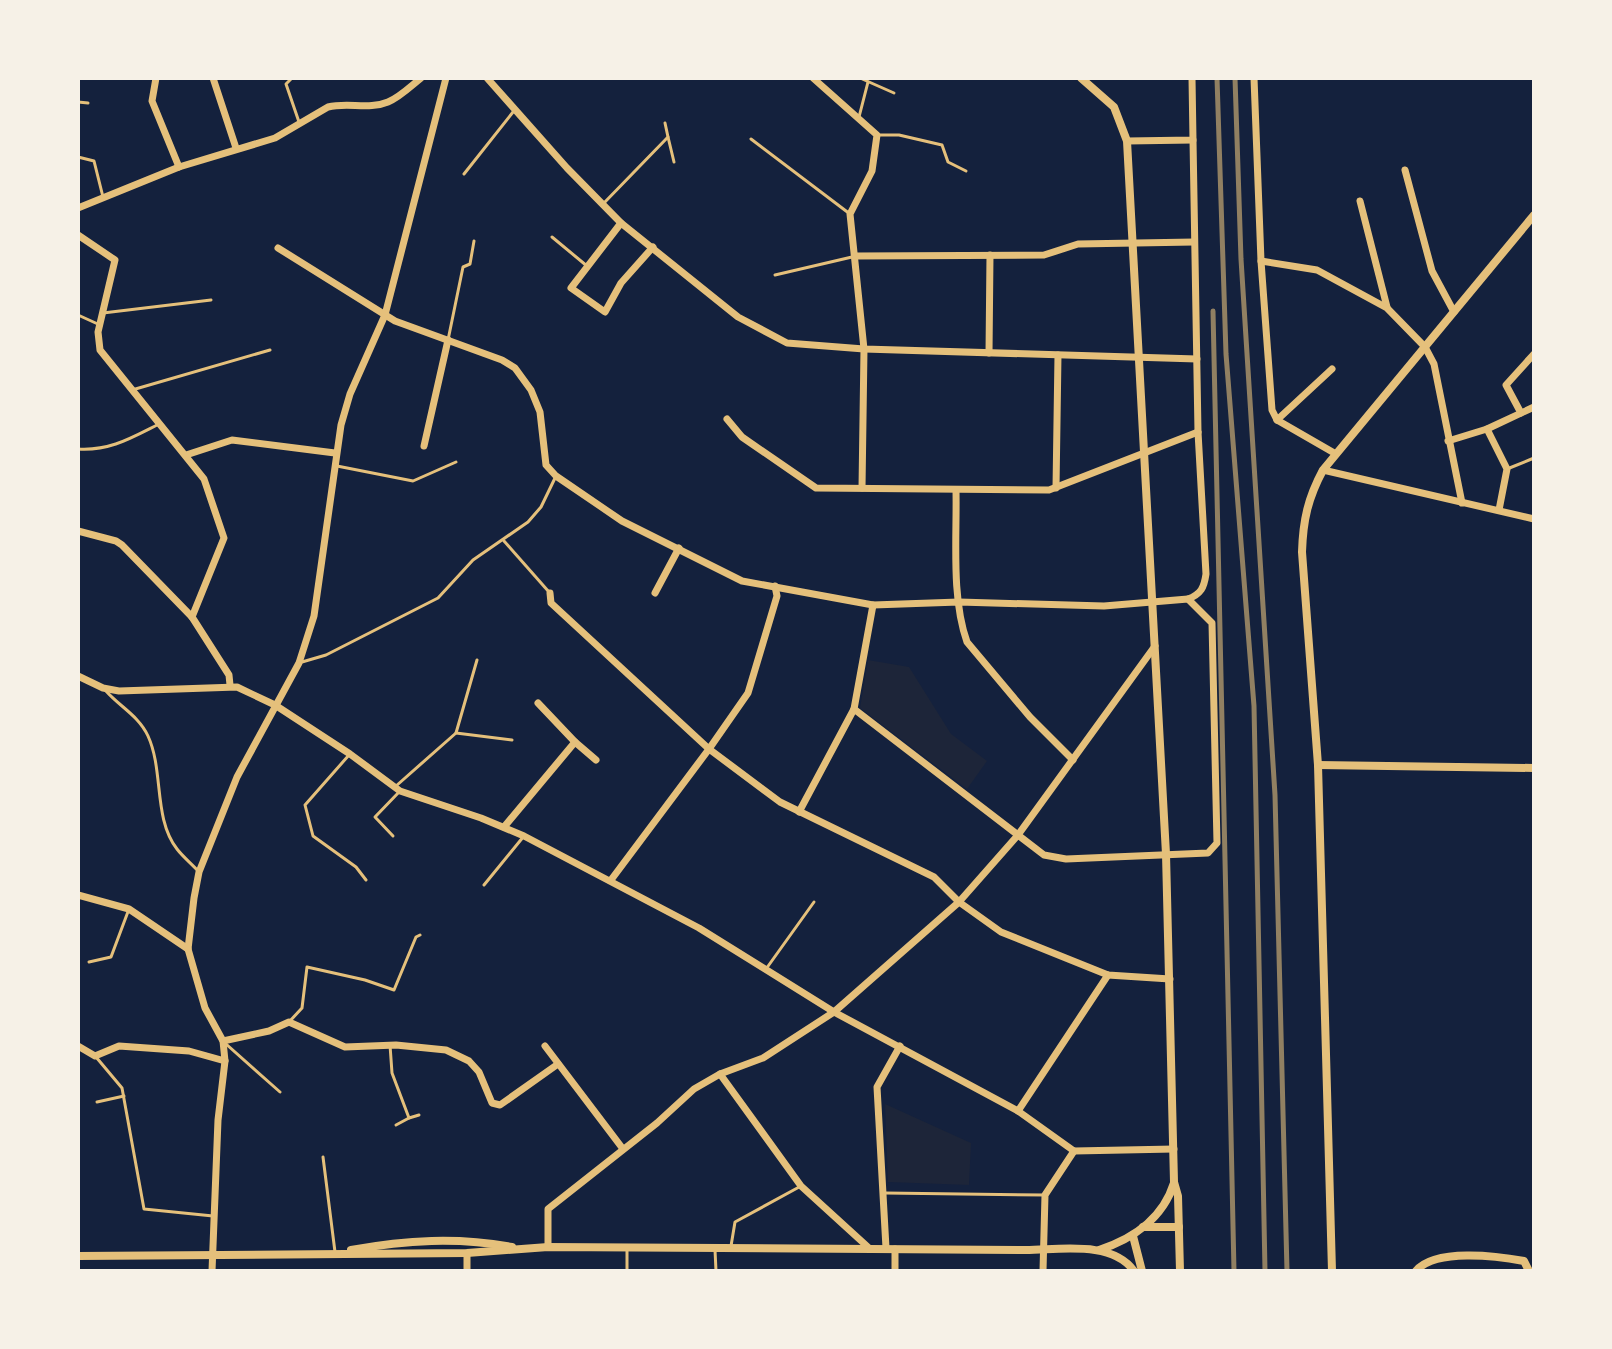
<svg xmlns="http://www.w3.org/2000/svg" width="1612" height="1349" viewBox="0 0 1612 1349" font-family="'Exo 2',sans-serif">
<style>
.green{fill:#1d2539}
.lines{fill:none;stroke-linecap:round;stroke-linejoin:round}
.service{stroke:#e5c07b;stroke-width:3}
.minor{stroke:#e5c07b;stroke-width:7}
.tertiary{stroke:#e5c07b;stroke-width:8}
.rail{stroke:#918062;stroke-width:5}
</style>
<rect width="100%" height="100%" fill="#14213d"/>
<g class="green">
<polygon points="868,660 909,667 951,734 987,761 967,789 860,708"/>
<polygon points="885,1104 971,1143 969,1185 888,1182"/>
</g>
<g class="lines">
<g class="service">
<polyline points="292,78 286,84 299,122"/>
<polyline points="860,78 894,93"/>
<polyline points="78,102 88,103"/>
<polyline points="859,117 868,82"/>
<polyline points="877,135 899,135 942,145 948,162 966,171"/>
<polyline points="668,137 674,162"/>
<polyline points="751,139 850,214"/>
<polyline points="78,157 94,161 103,197"/>
<polyline points="464,174 513,112"/>
<polyline points="603,204 668,137 665,123"/>
<polyline points="552,237 587,266"/>
<polyline points="775,275 852,257"/>
<polyline points="103,313 211,300"/>
<polyline points="78,315 100,325"/>
<polyline points="448,340 463,267 470,264 474,241"/>
<polyline points="132,390 270,350"/>
<path d="M78,449C110,451 131,438 159,424"/>
<polyline points="337,466 413,481 456,462"/>
<polyline points="1507,469 1534,458"/>
<polyline points="504,541 549,592"/>
<polyline points="302,662 326,655 438,598 473,560 528,522 541,507 556,476"/>
<path d="M106,691C119,706 139,716 148,736C164,771 153,818 177,849C183,857 192,864 199,872"/>
<polyline points="456,733 512,740"/>
<polyline points="349,755 305,805 313,836 356,867 366,880"/>
<polyline points="396,786 456,733 477,660"/>
<polyline points="393,836 375,817 400,791"/>
<polyline points="484,885 524,836"/>
<polyline points="89,962 111,957 129,909"/>
<polyline points="766,969 814,902"/>
<polyline points="289,1022 302,1008 307,967 365,980 394,990 416,937 420,935"/>
<polyline points="226,1044 280,1092"/>
<polyline points="390,1045 392,1073 409,1118 419,1115"/>
<polyline points="96,1057 122,1088 144,1209 213,1216"/>
<polyline points="97,1102 124,1096"/>
<polyline points="396,1125 409,1118"/>
<polyline points="323,1157 335,1252"/>
<polyline points="885,1193 1045,1195"/>
<polyline points="731,1246 735,1222 801,1186"/>
<polyline points="715,1250 716,1271"/>
<polyline points="627,1251 627,1271"/>
</g>
<g class="minor">
<polyline points="156,78 152,101 179,167"/>
<polyline points="213,78 236,148"/>
<polyline points="487,78 567,168 621,223 738,317 787,343 864,349 1197,359"/>
<polyline points="813,78 877,135 872,171 850,214 864,349 862,488"/>
<polyline points="1254,78 1261,261 1272,410 1277,420 1336,454"/>
<polyline points="1127,141 1193,140 1192,78"/>
<polyline points="1405,170 1432,271 1454,312"/>
<polyline points="1360,201 1387,307"/>
<path d="M78,208L179,167L275,138L328,107C348,102 369,110 388,102C400,97 411,86 421,78"/>
<polyline points="621,223 571,288 605,312 621,283 653,247"/>
<polyline points="78,235 115,260 98,332 100,350 204,479 224,538 192,617"/>
<polyline points="278,248 395,321 502,360 515,368 531,390 540,412 546,465 556,476 622,521 742,581 873,605 959,602 1104,606 1188,599 1212,623 1217,843 1208,853 1066,859 1044,855 854,709"/>
<polyline points="855,256 1044,255 1078,244 1194,242"/>
<polyline points="1261,261 1317,270 1387,308 1425,347 1434,364 1462,503"/>
<polyline points="989,353 990,255"/>
<polyline points="1521,413 1506,385 1534,354"/>
<polyline points="727,419 742,437 816,488 1049,490 1198,432"/>
<polyline points="1277,420 1332,369"/>
<polyline points="1448,441 1487,429"/>
<polyline points="424,446 448,340"/>
<polyline points="186,455 232,440 335,453"/>
<polyline points="1323,470 1534,519"/>
<polyline points="1056,488 1058,355"/>
<path d="M956,490C957,537 951,597 967,642L1030,717L1073,760"/>
<polyline points="1499,510 1507,469 1487,429 1534,407"/>
<polyline points="78,531 116,541 122,545 192,617 229,675 230,685"/>
<polyline points="550,593 551,603 709,749 780,802 934,877 959,902 1001,932 1108,975 1170,979"/>
<polyline points="655,593 679,548"/>
<path d="M1188,599C1201,594 1204,588 1206,574L1198,432L1193,140"/>
<polyline points="78,676 103,688 119,691 237,687 275,705 350,754 400,791 481,818 524,836 699,928 834,1012 1018,1111 1074,1151 1174,1149"/>
<polyline points="538,703 575,742 596,760"/>
<polyline points="799,812 854,709 873,605"/>
<polyline points="504,827 575,742"/>
<polyline points="611,880 709,749 748,693 777,596 775,586"/>
<polyline points="78,895 129,909 188,949"/>
<polyline points="223,1041 269,1031 289,1022 345,1047 396,1045 446,1050 469,1061 479,1072 492,1103 500,1105 558,1064"/>
<polyline points="78,1046 95,1056 119,1046 189,1051 225,1061"/>
<polyline points="545,1046 623,1149"/>
<polyline points="720,1074 801,1186 869,1248"/>
<polyline points="1018,1111 1108,975"/>
<polyline points="548,1247 548,1209 657,1123 694,1089 720,1074 763,1058 834,1012 959,902 1018,835 1155,646"/>
<polyline points="886,1248 877,1087 900,1046"/>
<polyline points="895,1249 895,1271"/>
<polyline points="467,1253 467,1271"/>
<polyline points="212,1271 218,1120 225,1061 223,1041 205,1008 188,949 194,898 199,872 237,777 299,663 314,616 341,425 350,394 385,315 446,78"/>
<polyline points="1043,1271 1045,1195 1074,1151"/>
</g>
<g class="tertiary">
<polyline points="1081,78 1114,107 1127,141 1166,854 1174,1182 1178,1196 1180,1271"/>
<polyline points="1318,765 1534,768"/>
<polyline points="1143,1227 1179,1227"/>
<polyline points="1133,1236 1142,1271"/>
<path d="M351,1250C406,1240 457,1237 512,1247"/>
<path d="M1099,1250C1133,1239 1163,1218 1174,1183"/>
<path d="M78,1256L467,1253L548,1247L1026,1250C1059,1250 1112,1240 1134,1271"/>
<path d="M1332,1271L1318,765L1302,552C1303,520 1308,498 1323,470L1534,215"/>
<path d="M1416,1271C1435,1248 1497,1256 1524,1261L1529,1271"/>
</g>
<g class="rail">
<polyline points="1217,78 1226,354 1254,706 1265,1271"/>
<polyline points="1235,78 1241,259 1275,795 1287,1271"/>
<polyline points="1213,311 1234,1271"/>
</g>
</g>
<rect width="1612" height="1349" fill="none" stroke="#f6f1e7" stroke-width="160"/>
</svg>
